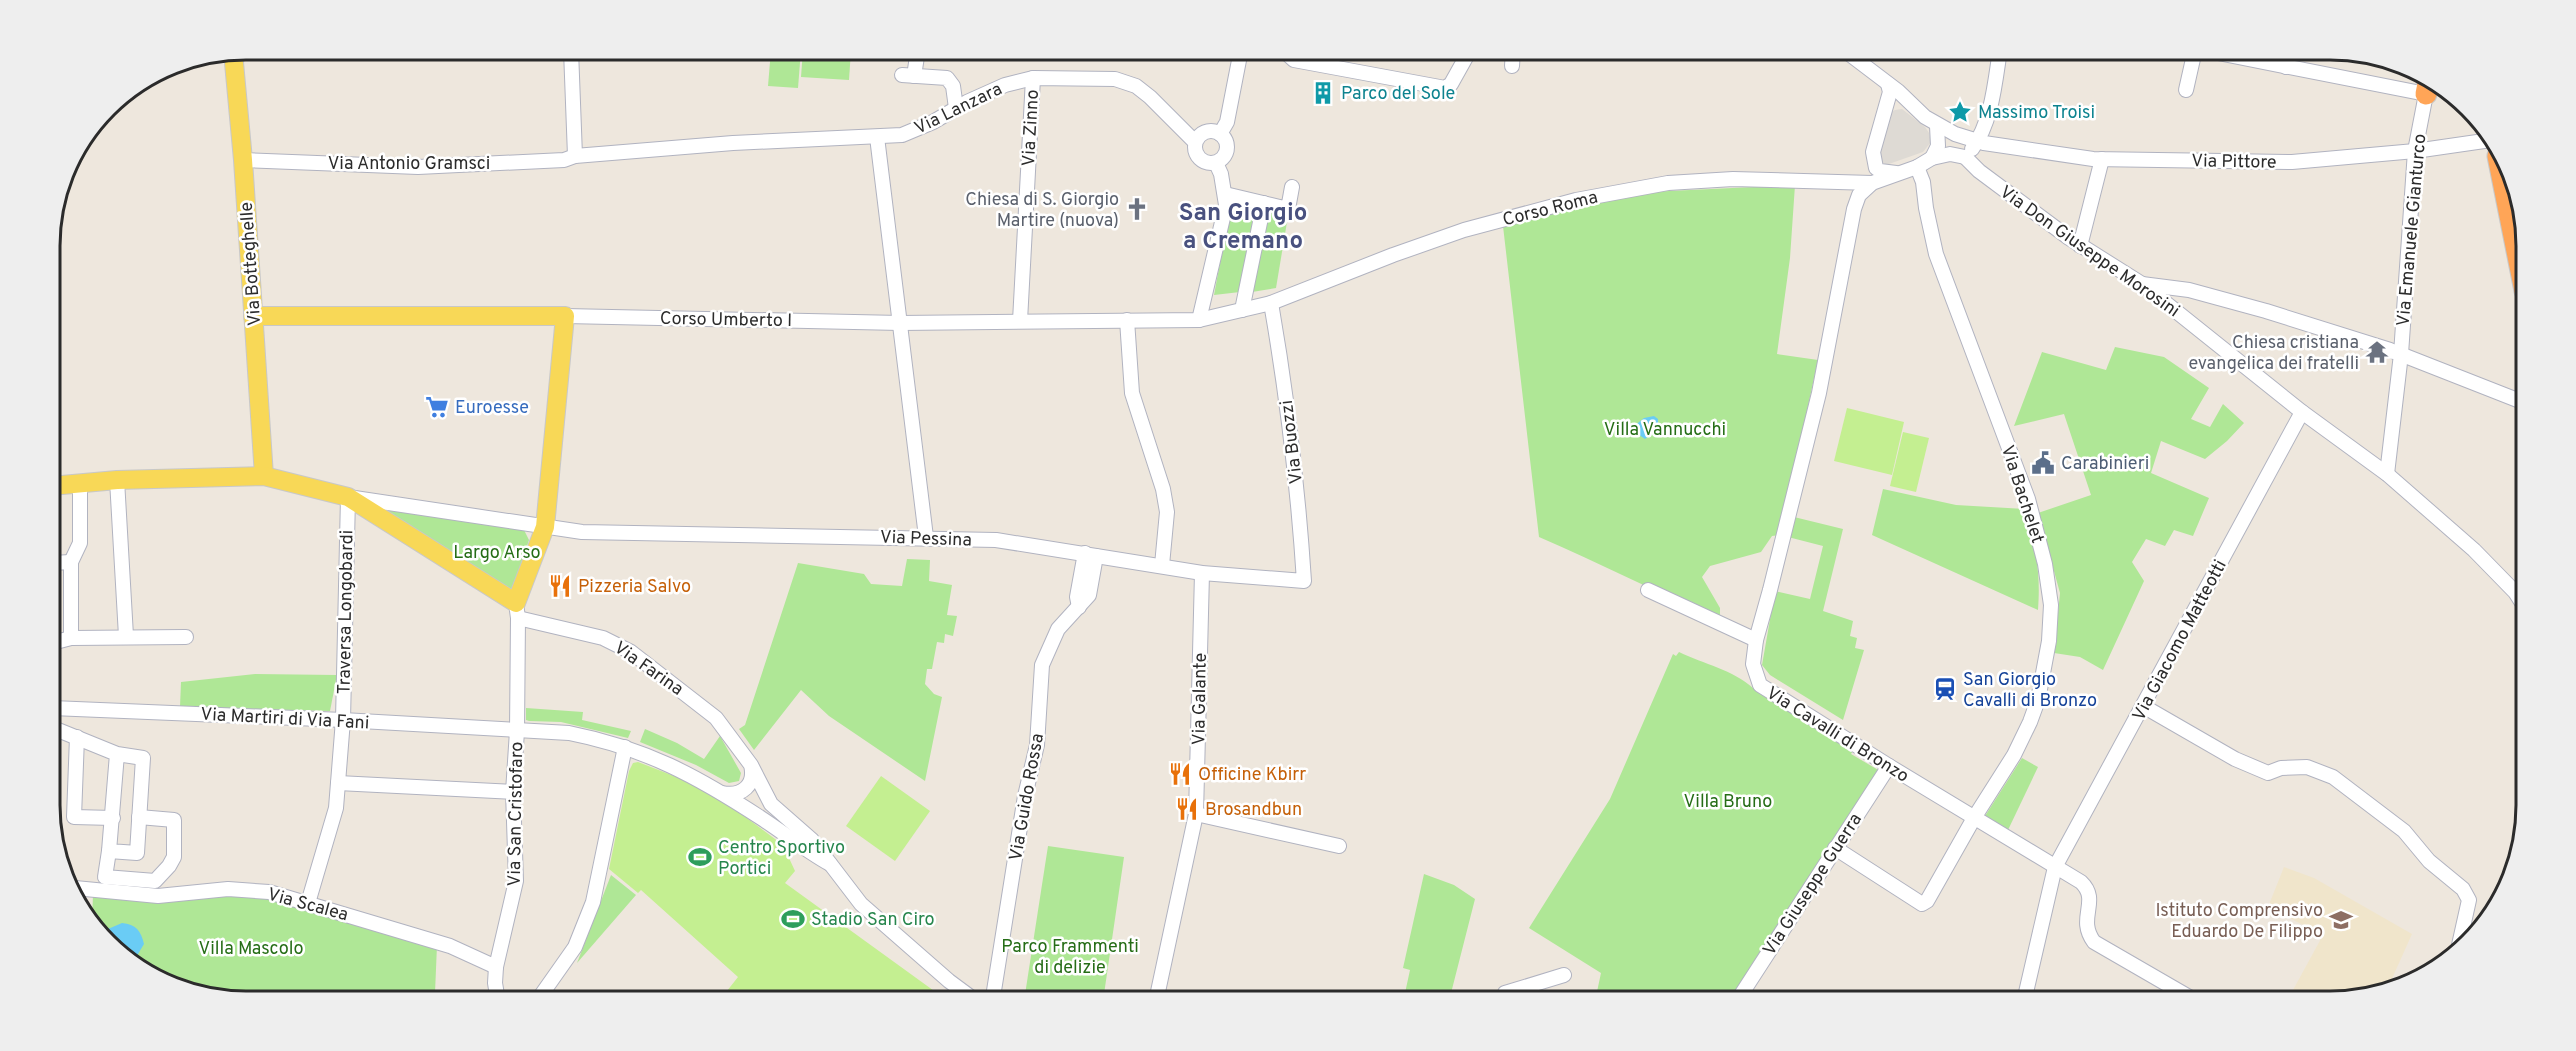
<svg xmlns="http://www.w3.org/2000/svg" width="2576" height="1051" viewBox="0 0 2576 1051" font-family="Overpass,sans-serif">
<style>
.education{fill:#f0e5cb}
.green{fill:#afe796}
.pitch{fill:#c4ef91}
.plaza{fill:#dedad4}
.water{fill:#6accf5}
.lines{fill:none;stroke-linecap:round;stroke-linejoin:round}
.minor-casing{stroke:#b1b3c0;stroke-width:16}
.major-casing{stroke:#c8c8c8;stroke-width:20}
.highway-casing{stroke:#c8c8c8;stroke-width:23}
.minor{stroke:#fff;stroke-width:14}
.major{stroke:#f8d857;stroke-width:18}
.highway{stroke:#ffa557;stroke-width:21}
.labels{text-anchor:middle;stroke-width:5;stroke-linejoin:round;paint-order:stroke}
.culture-label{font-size:18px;fill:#0d838f;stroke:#fff;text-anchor:start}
.street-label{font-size:18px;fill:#2b2b2b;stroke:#fff}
.worship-label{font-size:18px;fill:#5b616d;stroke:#fff;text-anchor:end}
.shop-label{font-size:18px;fill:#366cbe;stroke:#fff;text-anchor:start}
.park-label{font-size:18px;fill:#256d16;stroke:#fff}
.service-label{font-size:18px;fill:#4e5e75;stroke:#fff;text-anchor:start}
.food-label{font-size:18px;fill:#c56008;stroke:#fff;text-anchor:start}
.transit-label{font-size:18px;fill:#164399;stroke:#fff;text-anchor:start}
.leisure-label{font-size:18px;fill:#27864d;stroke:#fff;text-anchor:start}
.education-label{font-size:18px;fill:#785e54;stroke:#fff;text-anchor:end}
.district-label{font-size:24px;font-weight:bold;fill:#49517f;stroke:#fff}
.rim{fill:none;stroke:#2b2b2b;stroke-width:3}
</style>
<rect width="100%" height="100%" fill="#eee7dd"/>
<polygon class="education" points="2284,867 2314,878 2412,934 2386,992 2342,1001 2287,1001 2323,935 2268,907"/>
<g class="green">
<polygon points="771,50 801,50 798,88 768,86"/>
<polygon points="803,50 851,50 849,80 801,77"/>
<path d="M1795,185L1790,258L1777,354L1818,360L1780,535L1772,536L1761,552L1710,566L1702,577L1720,608V618C1658,594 1600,563 1539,537L1503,226L1565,209L1648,192Z"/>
<polygon points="1231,204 1253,208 1257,211 1240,292 1214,295"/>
<polygon points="1268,212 1288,216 1276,288 1252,292"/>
<polygon points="2115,347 2164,357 2209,388 2191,419 2210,427 2223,404 2244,423 2227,441 2205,459 2161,441 2151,473 2209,498 2193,536 2174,530 2165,546 2146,539 2132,562 2144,581 2103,670 2080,657 2054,653 2060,593 2038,513 2091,495 2064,414 2014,426 2042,352 2106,370"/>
<path d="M1883,489L1956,505L2025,509C2035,547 2041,570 2038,610L1872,535Z"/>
<polygon points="381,503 524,530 529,540 513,588 509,591 387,516"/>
<polygon points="1794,517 1843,529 1823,611 1853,621 1850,636 1857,638 1855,648 1864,650 1843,720 1770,675 1762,665 1775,591 1810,599 1823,546 1788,537"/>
<polygon points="907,559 930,560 929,581 952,585 947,615 957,616 953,636 945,634 944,643 937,642 932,669 927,669 925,684 934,694 942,697 925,781 829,716 801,690 754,750 739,729 745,725 798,563 864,574 871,584 902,586"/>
<path d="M1679,652C1704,664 1733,670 1753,688L1854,749L1851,754L1880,771L1729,1001H1595L1601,973L1529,928L1610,799L1673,654L1676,656Z"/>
<polygon points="255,674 337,675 330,711 180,707 181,682"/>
<polygon points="526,708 583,712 582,720 631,731 628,738 561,722 529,721 526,720"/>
<polygon points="645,729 677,743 704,759 720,736 741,773 739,781 729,783 696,765 640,742"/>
<polygon points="2022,758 2038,767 2008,830 1985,816"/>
<polygon points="1048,846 1124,857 1103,1001 1024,1001"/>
<polygon points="1424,874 1454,885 1475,899 1449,1001 1406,1001 1405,993 1410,970 1403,968"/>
<polygon points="611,875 636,895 577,963"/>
<polygon points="93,894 253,894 437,945 435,993 429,1001 246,1001 183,991 98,934 92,923"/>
</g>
<g class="pitch">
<polygon points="1847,408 1904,422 1892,475 1834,461"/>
<polygon points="1903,432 1929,438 1916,492 1890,486"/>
<polygon points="638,762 687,781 736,810 783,845 795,871 785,883 948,1001 719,1001 738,977 641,890 638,893 609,869 629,771 633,763"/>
<polygon points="881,776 930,811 895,861 846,826"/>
</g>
<polygon class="plaza" points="1902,109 1925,127 1929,133 1931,142 1923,152 1886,165 1881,162 1879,156 1890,113 1895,110"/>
<g class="water">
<polygon points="1654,416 1658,419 1658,430 1645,439 1635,432 1633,427 1644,418"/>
<path d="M122,923C136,924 141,931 144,944L135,959L106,940L108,929Z"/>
</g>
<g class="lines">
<g class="minor-casing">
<g id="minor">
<polyline points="571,50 575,156"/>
<polyline points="1283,50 1294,60 1445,88 1451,84 1470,50"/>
<polyline points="1844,50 1898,91 1925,117 1955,134 1984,143 2093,159 2292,162 2415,151 2491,140"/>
<polyline points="2203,50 2426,94"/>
<polyline points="1512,66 1513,50"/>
<polyline points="2286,67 2289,50"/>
<polyline points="902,75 947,78 953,86 956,108"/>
<polyline points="914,76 918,50"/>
<polyline points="1888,84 1890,92 1873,152 1876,168 1880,171 1896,173"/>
<polyline points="2186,90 2195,50"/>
<circle cx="1211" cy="147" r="16"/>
<polyline points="1220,134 1227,122 1241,50"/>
<polyline points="877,137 926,537"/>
<path d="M1972,149C1992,122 1995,82 2000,50"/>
<path d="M1965,157L1950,154L1932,158L1917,167L1872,183L1859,195L1854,209L1819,393L1770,590L1756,640L1753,664L1760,685L1889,766L2081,882C2101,901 2076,918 2094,942L2196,1001"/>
<polyline points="1965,157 1979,171 2069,238 2142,284 2302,412 2387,474 2474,550 2515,592 2526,609"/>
<polyline points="1932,158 1938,146 1937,126"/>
<polyline points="243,160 418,167 564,160 575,156 733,143 902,135 933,122 967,102 1005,85 1033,78 1115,79 1136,86 1150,97 1195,142"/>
<polyline points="1225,194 1288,209 1292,187"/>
<polyline points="2080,246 2102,159"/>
<polyline points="2142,284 2189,290 2266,311 2390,350 2525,403"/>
<polyline points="1242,310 1264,203"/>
<polyline points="565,316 900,323 1199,320 1271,303 1393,255 1464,230 1576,200 1668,183 1733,179 1872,183"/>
<polyline points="1127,320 1132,393 1163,489 1167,512 1162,565"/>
<polyline points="1199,320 1226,205 1221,174 1216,163"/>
<polyline points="1020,321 1033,78"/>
<polyline points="2387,474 2401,354 2415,151 2426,94 2426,86"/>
<polyline points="117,480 126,636"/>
<polyline points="52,563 71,562"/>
<polyline points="1648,590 1756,640"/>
<polyline points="1079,607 1077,597 1085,553"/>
<path d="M518,618L603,638L631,652L716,718L751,765C756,785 742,797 722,793"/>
<polyline points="71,638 71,562 80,543 80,483"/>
<polyline points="52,643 71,638 186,637"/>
<polyline points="2143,706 2235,759 2268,773 2281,768 2307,767 2333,777 2404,831 2429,861 2463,889 2469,900 2457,954"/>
<path d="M52,708L343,720L569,733C645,748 697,776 761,818C784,833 805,850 830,864"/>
<polyline points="53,728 117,754 143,758 137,853 109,851 117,754"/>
<polyline points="77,737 74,817 113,818"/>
<polyline points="752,767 771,804 812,840 861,904 949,981 976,1001"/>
<polyline points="338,783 513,792"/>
<polyline points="1196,814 1339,846"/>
<polyline points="1835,848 1922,904 1927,901 1974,818 2014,755 2030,722 2038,700 2049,641 2051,605 2045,564 2028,499 1936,254 1926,208 1923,182 1917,167"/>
<polyline points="109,851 105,877 155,881 169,866 174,857 174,820 139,817"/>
<polyline points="75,888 158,896 228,889 269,892 450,946 496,967"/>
<path d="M308,903L336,808L343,720L348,497L582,532L996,540L1202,573L1304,581C1298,488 1287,395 1271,303"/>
<polyline points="993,997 1025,796 1037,745 1042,665 1058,629 1089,595 1096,556"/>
<polyline points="498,1001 495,983 496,967 516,881 513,792 517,731 518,618 516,603"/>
<polyline points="537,1001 575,947 593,902 625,747"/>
<polyline points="1156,1001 1196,814 1202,573"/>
<polyline points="1503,1001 1505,993 1564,975"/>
<polyline points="1737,1001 1889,766"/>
<polyline points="2024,1001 2055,867 2302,412"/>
</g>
</g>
<g class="major-casing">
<g id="major">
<polyline points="233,52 243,160 264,476"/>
<polyline points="51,486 117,480 264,476 348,497 516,603 545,527 565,316 253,316"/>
</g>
</g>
<g class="highway-casing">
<g id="highway">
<polyline points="2426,94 2429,79"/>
<polyline points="2498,156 2525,291"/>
</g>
</g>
<use href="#minor" class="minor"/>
<use href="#major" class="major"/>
<use href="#highway" class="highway"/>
</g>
<defs>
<g id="building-bare" transform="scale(1.8)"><path d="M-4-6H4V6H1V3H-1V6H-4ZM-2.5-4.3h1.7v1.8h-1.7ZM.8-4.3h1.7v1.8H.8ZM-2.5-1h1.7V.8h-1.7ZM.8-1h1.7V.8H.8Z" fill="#0f9aa8" stroke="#fff" stroke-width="2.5" paint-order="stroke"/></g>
<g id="sight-bare" transform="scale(1.8)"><path d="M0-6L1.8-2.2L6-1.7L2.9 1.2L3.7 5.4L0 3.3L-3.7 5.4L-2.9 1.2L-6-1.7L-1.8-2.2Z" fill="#0f9aa8" stroke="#fff" stroke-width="2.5" paint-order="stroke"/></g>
<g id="church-bare" transform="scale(1.8)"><path d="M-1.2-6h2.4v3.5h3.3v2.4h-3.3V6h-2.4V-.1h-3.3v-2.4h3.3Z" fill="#6b7280" stroke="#fff" stroke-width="2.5" paint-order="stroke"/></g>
<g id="temple-bare" transform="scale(1.8)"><path d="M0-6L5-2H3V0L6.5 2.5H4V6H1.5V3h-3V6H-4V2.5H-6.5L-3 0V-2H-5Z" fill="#6b7280" stroke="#fff" stroke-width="2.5" paint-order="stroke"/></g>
<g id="supermarket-bare" transform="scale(1.8)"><path d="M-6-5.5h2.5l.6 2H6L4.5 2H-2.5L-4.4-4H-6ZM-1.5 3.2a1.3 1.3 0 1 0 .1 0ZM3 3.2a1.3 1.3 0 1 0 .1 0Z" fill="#3f7fe0" stroke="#fff" stroke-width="2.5" paint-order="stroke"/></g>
<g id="civic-bare" transform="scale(1.8)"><path d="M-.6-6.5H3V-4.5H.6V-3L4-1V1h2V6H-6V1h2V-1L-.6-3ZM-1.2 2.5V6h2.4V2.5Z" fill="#5c6f8a" stroke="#fff" stroke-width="2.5" paint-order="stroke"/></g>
<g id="restaurant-bare" transform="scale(1.8)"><path d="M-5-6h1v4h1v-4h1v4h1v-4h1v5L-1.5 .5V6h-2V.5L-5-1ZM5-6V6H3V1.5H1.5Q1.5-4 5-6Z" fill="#e8710a" stroke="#fff" stroke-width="2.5" paint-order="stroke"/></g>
<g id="station-bare" transform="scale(1.8)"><path d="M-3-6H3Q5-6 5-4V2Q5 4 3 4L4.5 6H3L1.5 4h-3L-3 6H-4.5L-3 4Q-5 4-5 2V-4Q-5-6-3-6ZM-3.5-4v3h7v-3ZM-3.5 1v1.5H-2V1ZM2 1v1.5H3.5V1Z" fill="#1a4fb4" stroke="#fff" stroke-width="2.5" paint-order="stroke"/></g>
<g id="stadium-bare" transform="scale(1.8)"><path d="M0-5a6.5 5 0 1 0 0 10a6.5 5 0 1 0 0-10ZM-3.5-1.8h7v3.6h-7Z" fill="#2e9e5b" stroke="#fff" stroke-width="2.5" paint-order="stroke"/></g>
<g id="school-bare" transform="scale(1.8)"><path d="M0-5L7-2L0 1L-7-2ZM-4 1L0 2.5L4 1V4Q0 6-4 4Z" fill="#8d6e63" stroke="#fff" stroke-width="2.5" paint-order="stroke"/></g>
</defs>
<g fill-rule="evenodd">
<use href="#building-bare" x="1323" y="93"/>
<use href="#sight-bare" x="1960" y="112"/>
<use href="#church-bare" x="1137" y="209"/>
<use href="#temple-bare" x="2377" y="352"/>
<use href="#supermarket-bare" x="437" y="407"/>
<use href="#civic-bare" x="2043" y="463"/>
<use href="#restaurant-bare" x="560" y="586"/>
<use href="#station-bare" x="1945" y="689"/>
<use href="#restaurant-bare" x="1180" y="774"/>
<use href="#restaurant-bare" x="1187" y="809"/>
<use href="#stadium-bare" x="700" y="857"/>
<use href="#stadium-bare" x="793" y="919"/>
<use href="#school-bare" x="2341" y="920"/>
</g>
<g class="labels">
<g class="culture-label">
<text x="1341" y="99">Parco del Sole</text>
<text x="1978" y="118">Massimo Troisi</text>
</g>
<g class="street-label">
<text transform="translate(958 108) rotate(-26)" y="6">Via Lanzara</text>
<text transform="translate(1030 128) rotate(-87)" y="6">Via Zinno</text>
<text transform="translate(2234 161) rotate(1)" y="6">Via Pittore</text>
<text x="409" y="169">Via Antonio Gramsci</text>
<text transform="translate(1550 208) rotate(-14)" y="6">Corso Roma</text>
<text transform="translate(2411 230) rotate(-85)" y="6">Via Emanuele Gianturco</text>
<text transform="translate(2090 251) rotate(35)" y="6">Via Don Giuseppe Morosini</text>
<text transform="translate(250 264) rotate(-94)" y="6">Via Botteghelle</text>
<text transform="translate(726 319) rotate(1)" y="6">Corso Umberto I</text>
<text transform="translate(1291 442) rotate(-97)" y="6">Via Buozzi</text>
<text transform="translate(2023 494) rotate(72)" y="6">Via Bachelet</text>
<text transform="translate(926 538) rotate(2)" y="6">Via Pessina</text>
<text transform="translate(345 612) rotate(-89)" y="6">Traversa Longobardi</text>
<text transform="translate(2179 640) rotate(-62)" y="6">Via Giacomo Matteotti</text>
<text transform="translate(649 668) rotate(35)" y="6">Via Farina</text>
<text transform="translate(1199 699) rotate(-89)" y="6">Via Galante</text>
<text transform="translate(285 718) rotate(3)" y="6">Via Martiri di Via Fani</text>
<text transform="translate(1838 734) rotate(32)" y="6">Via Cavalli di Bronzo</text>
<text transform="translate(1026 797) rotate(-80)" y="6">Via Guido Rossa</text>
<text transform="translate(515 814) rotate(-89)" y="6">Via San Cristofaro</text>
<text transform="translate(1812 884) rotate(-57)" y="6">Via Giuseppe Guerra</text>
<text transform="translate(308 904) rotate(15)" y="6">Via Scalea</text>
</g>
<g class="worship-label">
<text x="1119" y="205">Chiesa di S. Giorgio<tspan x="1119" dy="21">Martire (nuova)</tspan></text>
<text x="2359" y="348">Chiesa cristiana<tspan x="2359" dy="21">evangelica dei fratelli</tspan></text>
</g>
<g class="shop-label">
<text x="455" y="413">Euroesse</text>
</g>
<g class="park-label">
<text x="1665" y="435">Villa Vannucchi</text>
<text x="497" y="558">Largo Arso</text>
<text x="1728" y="807">Villa Bruno</text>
<text x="1070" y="952">Parco Frammenti<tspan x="1070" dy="21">di delizie</tspan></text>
<text x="251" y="954">Villa Mascolo</text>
</g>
<g class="service-label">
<text x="2061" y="469">Carabinieri</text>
</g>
<g class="food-label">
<text x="578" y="592">Pizzeria Salvo</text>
<text x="1198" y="780">Officine Kbirr</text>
<text x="1205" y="815">Brosandbun</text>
</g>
<g class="transit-label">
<text x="1963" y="685">San Giorgio<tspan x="1963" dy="21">Cavalli di Bronzo</tspan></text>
</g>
<g class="leisure-label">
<text x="718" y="853">Centro Sportivo<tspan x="718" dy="21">Portici</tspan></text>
<text x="811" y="925">Stadio San Ciro</text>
</g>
<g class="education-label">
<text x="2323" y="916">Istituto Comprensivo<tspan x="2323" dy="21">Eduardo De Filippo</tspan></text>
</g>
<g class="district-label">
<text x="1243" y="220">San Giorgio<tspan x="1243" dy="28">a Cremano</tspan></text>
</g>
</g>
<path d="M0 0H2576V1051H0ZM246 60H2330A186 186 0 0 1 2516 246V805A186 186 0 0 1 2330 991H246A186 186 0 0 1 60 805V246A186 186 0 0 1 246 60Z" fill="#eee" fill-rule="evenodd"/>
<path class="rim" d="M246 60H2330A186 186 0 0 1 2516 246V805A186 186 0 0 1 2330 991H246A186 186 0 0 1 60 805V246A186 186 0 0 1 246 60Z"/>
</svg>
